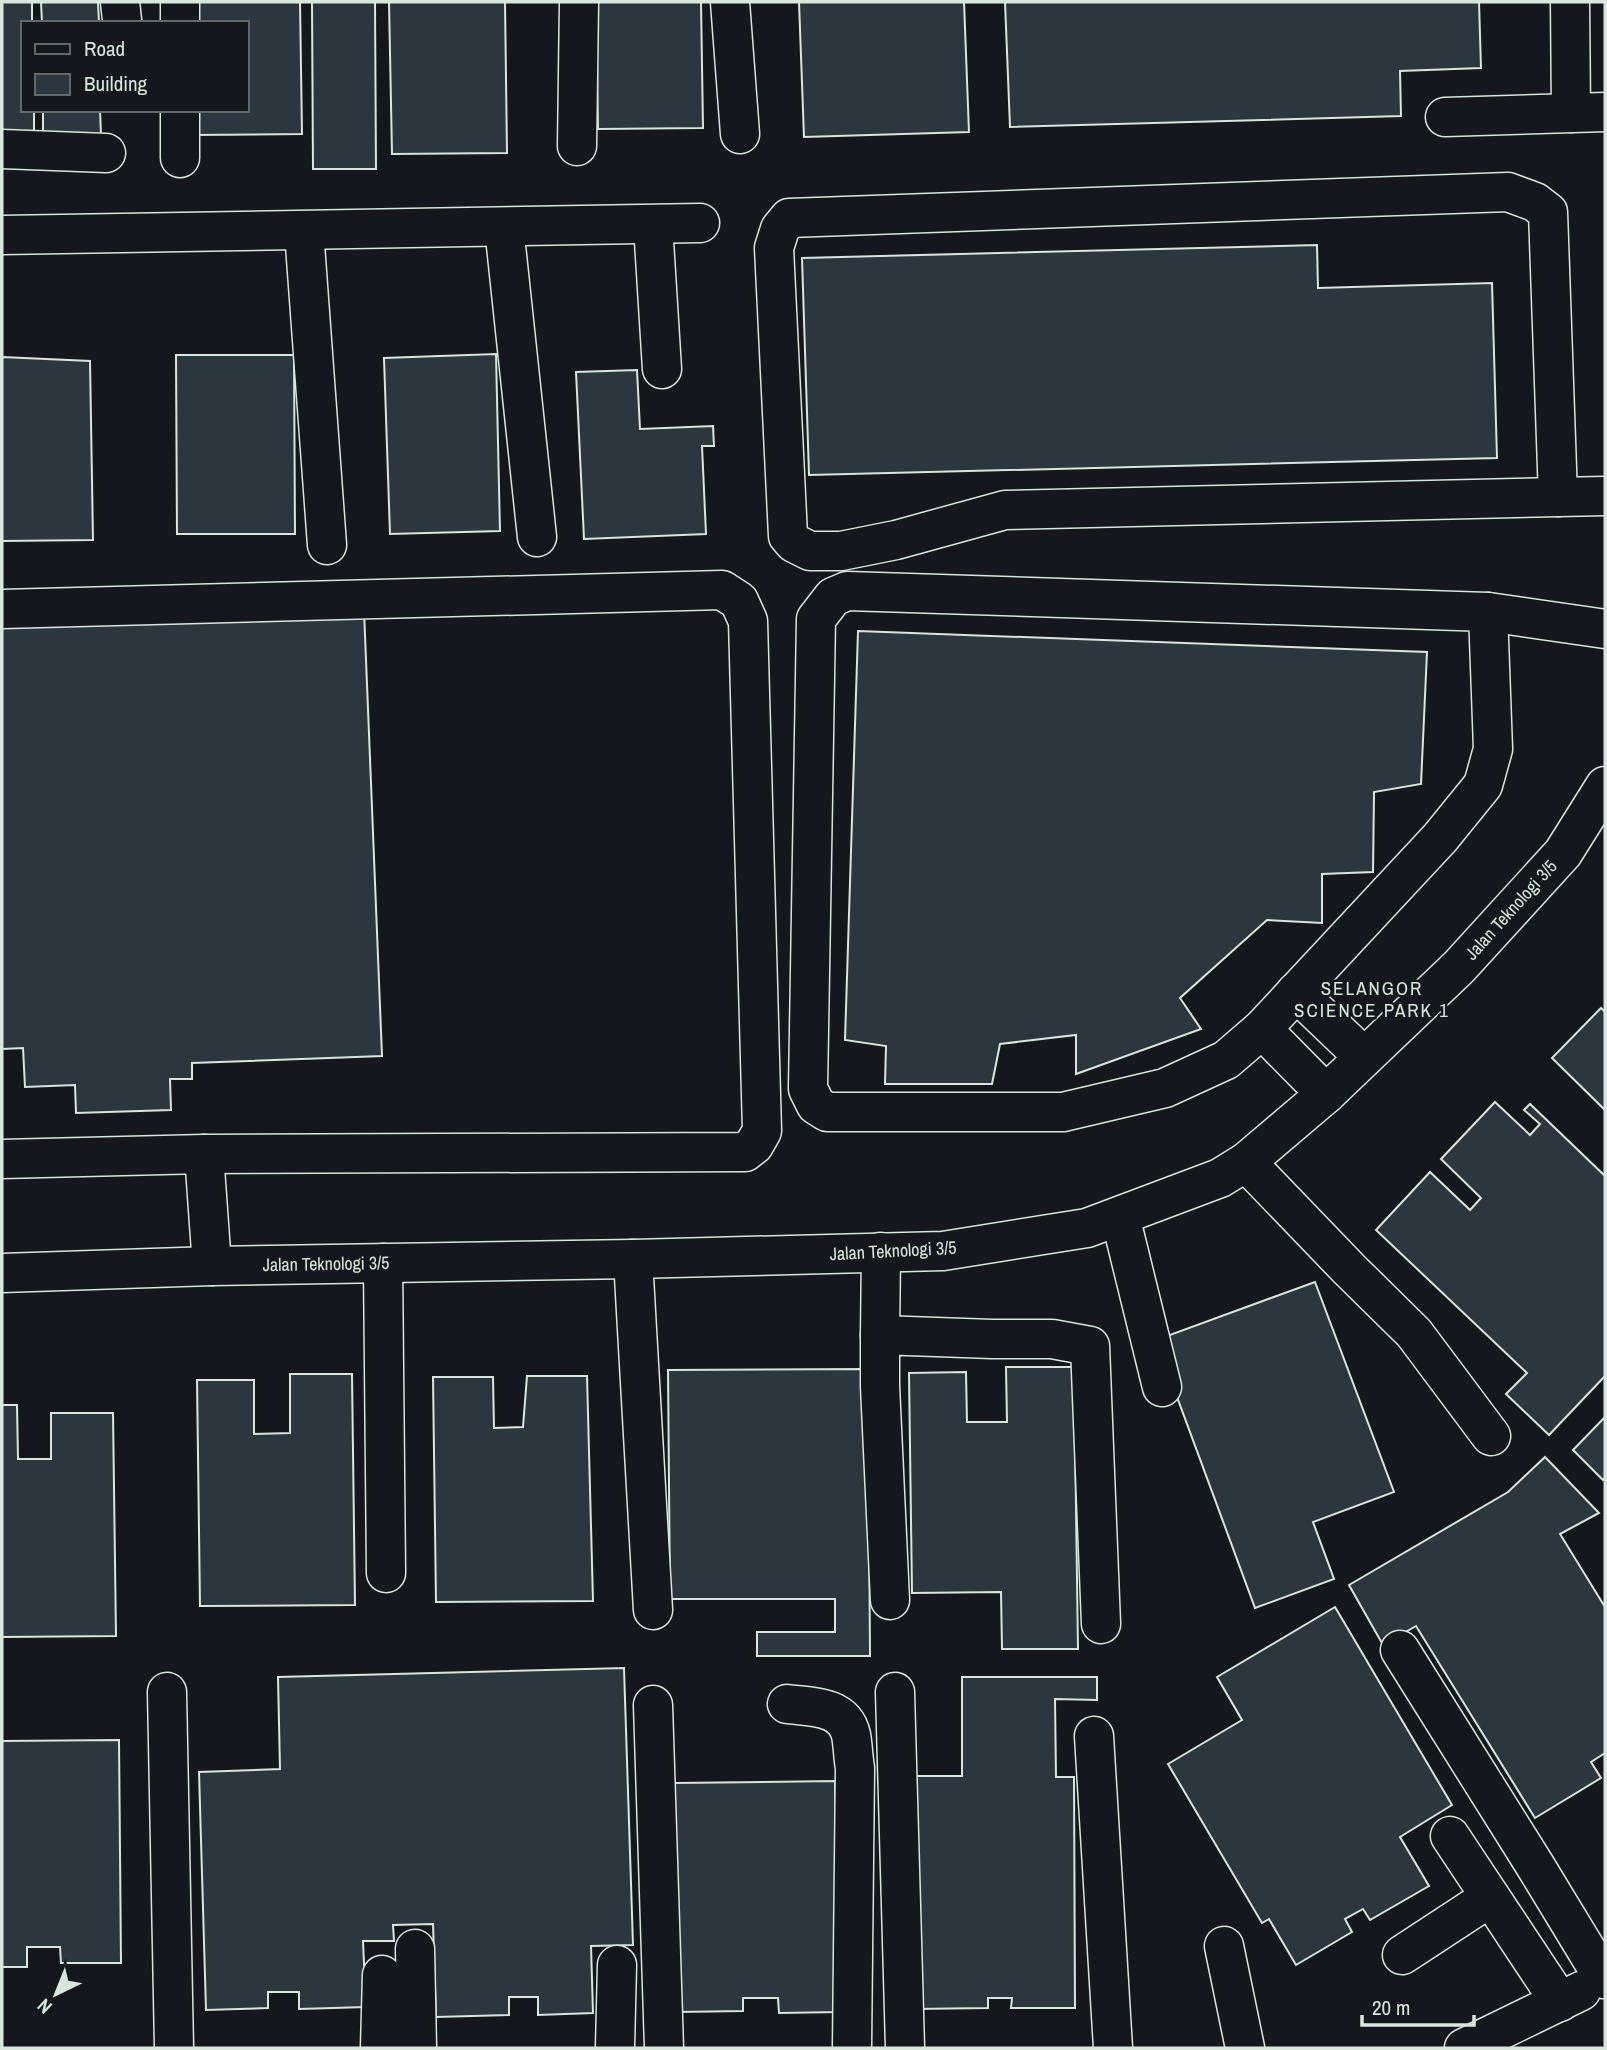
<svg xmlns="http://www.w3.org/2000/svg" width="1607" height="2050" viewBox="0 0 1607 2050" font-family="'Archivo Narrow',sans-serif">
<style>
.building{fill:#2c363c;stroke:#d8e6dc;stroke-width:2}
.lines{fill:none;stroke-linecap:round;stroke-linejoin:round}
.minor-casing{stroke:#d8e6dc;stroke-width:41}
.minor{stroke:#14181c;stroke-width:38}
.labels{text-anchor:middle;stroke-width:5;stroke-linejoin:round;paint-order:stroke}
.street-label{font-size:18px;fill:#d8e6dc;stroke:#14181c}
.neighbourhood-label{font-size:19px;letter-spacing:2px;fill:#d8e6dc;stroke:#14181c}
</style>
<rect width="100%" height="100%" fill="#14181c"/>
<g class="building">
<polygon points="2,2 32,2 32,23 23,23 23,110 34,110 34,137 2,138"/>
<polygon points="41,2 98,2 99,23 42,23"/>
<polygon points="189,2 300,2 302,134 192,135 191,110 247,110 247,23 190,23"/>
<polygon points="312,2 375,2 376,169 313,169"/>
<polygon points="389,2 505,2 507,153 392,154"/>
<polygon points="596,2 701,2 703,128 598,129"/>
<polygon points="799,2 964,2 969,132 804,137"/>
<polygon points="1005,2 1479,2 1481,68 1400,71 1401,116 1010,127"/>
<polygon points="43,110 100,110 101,135 43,135"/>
<polygon points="1317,245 1318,288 1492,283 1497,458 809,475 802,258"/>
<polygon points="496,354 500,531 390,534 384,358"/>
<polygon points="176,355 294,355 295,534 177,534"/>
<polygon points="2,357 90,361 93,540 2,541"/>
<polygon points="637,370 640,429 713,426 714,446 702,446 706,534 584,539 576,372"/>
<polygon points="364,610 382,1056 192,1063 192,1079 170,1079 171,1110 76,1113 75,1085 25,1087 23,1048 2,1049 2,623"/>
<polygon points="858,631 1427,652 1421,784 1374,792 1373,872 1322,874 1322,923 1267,920 1180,998 1201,1029 1076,1074 1076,1035 1000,1044 992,1084 885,1084 886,1046 845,1040"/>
<polygon points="1601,1008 1605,1012 1605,1110 1552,1058"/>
<polygon points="1495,1102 1530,1135 1540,1124 1524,1110 1530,1104 1605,1176 1605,1376 1549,1435 1506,1394 1527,1373 1376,1230 1430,1172 1470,1210 1481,1198 1441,1159"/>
<polygon points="1315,1282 1394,1492 1313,1522 1334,1579 1255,1608 1156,1340"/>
<polygon points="1006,1367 1074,1367 1078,1649 1002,1649 1001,1592 912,1593 909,1373 966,1372 967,1422 1007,1422"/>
<polygon points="868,1369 870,1656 757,1656 757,1632 835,1632 835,1599 670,1599 668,1370"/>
<polygon points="290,1374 352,1374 355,1605 200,1606 197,1380 254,1380 254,1434 290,1433"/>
<polygon points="527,1376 587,1376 593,1601 436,1602 433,1377 493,1377 494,1428 523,1427"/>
<polygon points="2,1405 17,1405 18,1459 51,1459 51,1413 113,1413 116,1636 2,1637"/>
<polygon points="1605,1417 1605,1478 1603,1480 1573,1450"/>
<polygon points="1545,1457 1599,1513 1560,1534 1605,1607 1605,1753 1591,1762 1601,1778 1535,1818 1416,1626 1383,1645 1349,1585 1508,1492"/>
<polygon points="1335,1607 1452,1805 1400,1837 1429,1886 1370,1920 1363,1909 1345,1919 1352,1932 1296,1965 1269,1919 1262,1923 1168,1764 1242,1720 1217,1677"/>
<polygon points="624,1668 633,1945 591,1946 593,2013 538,2015 538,1997 509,1997 509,2015 436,2017 433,1924 393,1925 394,1941 363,1941 366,2007 299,2009 299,1992 268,1992 268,2008 206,2010 199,1772 280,1769 278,1677"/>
<polygon points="962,1677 1097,1677 1097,1700 1055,1699 1056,1777 1074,1777 1075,2008 1011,2008 1012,1998 988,1998 988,2008 914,2009 912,1776 962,1776"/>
<polygon points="119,1740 121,1963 61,1963 60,1947 27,1947 27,1967 2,1967 2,1741"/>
<polygon points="835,1781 840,2012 779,2013 778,1998 743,1998 743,2011 678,2012 674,1783"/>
</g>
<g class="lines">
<g class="minor-casing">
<g id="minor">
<polyline points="120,2 122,20"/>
<polyline points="180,2 180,23"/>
<polyline points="730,2 740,134"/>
<polyline points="1570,2 1571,113"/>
<polyline points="180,110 180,158"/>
<polyline points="1445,117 1605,112"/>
<polyline points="577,146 579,2"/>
<polyline points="2,149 106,153"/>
<polygon points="1508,192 1535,202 1548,212 1558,497 1005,510 896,540 841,551 810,551 794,543 788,536 774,248 780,229 789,218"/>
<polyline points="653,225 662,369"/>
<polyline points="504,227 537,537"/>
<polyline points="304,231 327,545"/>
<polyline points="2,235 700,223"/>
<polyline points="1558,497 1605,496"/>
<polygon points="847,591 1488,612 1493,749 1483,785 1440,838 1262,1029 1226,1060 1165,1088 1063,1112 827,1112 816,1105 808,1089 816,619 833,597"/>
<polyline points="2,609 722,590 739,601 748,621 762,1131 754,1145 745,1152 204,1154 2,1159"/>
<polyline points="1488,612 1605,629"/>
<polyline points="1296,992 1364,1057"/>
<polyline points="1262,1029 1326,1094"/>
<polyline points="204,1154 212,1266"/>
<polyline points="1246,1162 1349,1269 1414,1333 1491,1436"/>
<polyline points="1120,1216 1162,1387"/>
<polyline points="633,1259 653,1610"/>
<polyline points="383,1263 386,1573"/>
<polyline points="2,1273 212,1266 633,1259 943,1251 1087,1228 1220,1178 1246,1162 1326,1094 1459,967 1563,853 1605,786"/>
<polyline points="880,1335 881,1252"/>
<polyline points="890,1600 880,1386 880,1335 992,1339 1052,1339 1090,1346 1101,1624"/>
<polyline points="1400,1650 1536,1867 1604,1979"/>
<polyline points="167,1692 174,2048"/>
<polyline points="895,1692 905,2048"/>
<path d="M787,1704C811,1707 844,1705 851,1735C853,1745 853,1757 855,1768L852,2048"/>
<polyline points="653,1705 664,2048"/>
<polyline points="1094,1736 1113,2048"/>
<polyline points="1450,1836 1560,2002"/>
<polyline points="1224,1946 1245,2048"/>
<polyline points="415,1949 417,2048"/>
<polyline points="1402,1955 1489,1898"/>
<polyline points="380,2048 382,1975"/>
<polyline points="615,2048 617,1965"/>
<polyline points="1464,2048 1581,1991"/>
</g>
</g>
<use href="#minor" class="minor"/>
</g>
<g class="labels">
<g class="street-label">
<text transform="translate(1511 910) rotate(-48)" y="6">Jalan Teknologi 3/5</text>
<text transform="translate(893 1251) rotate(-3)" y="6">Jalan Teknologi 3/5</text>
<text transform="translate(326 1264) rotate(-1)" y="6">Jalan Teknologi 3/5</text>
</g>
<g class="neighbourhood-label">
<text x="1372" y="995">SELANGOR<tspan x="1372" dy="22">SCIENCE PARK 1</tspan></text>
</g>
</g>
<rect width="1607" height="2050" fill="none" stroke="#d8e6dc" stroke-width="7"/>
<rect x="21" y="21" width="228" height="91" fill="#14181c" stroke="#626a69" stroke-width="2"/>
<rect x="35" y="44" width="35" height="10" fill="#14181c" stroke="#626a69" stroke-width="2"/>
<text x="84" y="56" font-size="21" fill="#d8e6dc">Road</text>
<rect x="35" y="74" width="35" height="21" fill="#2c363c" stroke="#626a69" stroke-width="2"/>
<text x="84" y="91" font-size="21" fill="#d8e6dc">Building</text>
<g transform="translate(56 1994) rotate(223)" stroke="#14181c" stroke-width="5" paint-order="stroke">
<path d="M0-5L12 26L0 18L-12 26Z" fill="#d8e6dc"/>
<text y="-10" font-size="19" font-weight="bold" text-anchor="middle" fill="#d8e6dc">N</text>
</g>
<path d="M1362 2015v10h112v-10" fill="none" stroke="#d8e6dc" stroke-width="3.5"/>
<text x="1372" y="2015" font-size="21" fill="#d8e6dc" stroke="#14181c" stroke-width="5" paint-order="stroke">20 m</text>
</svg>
